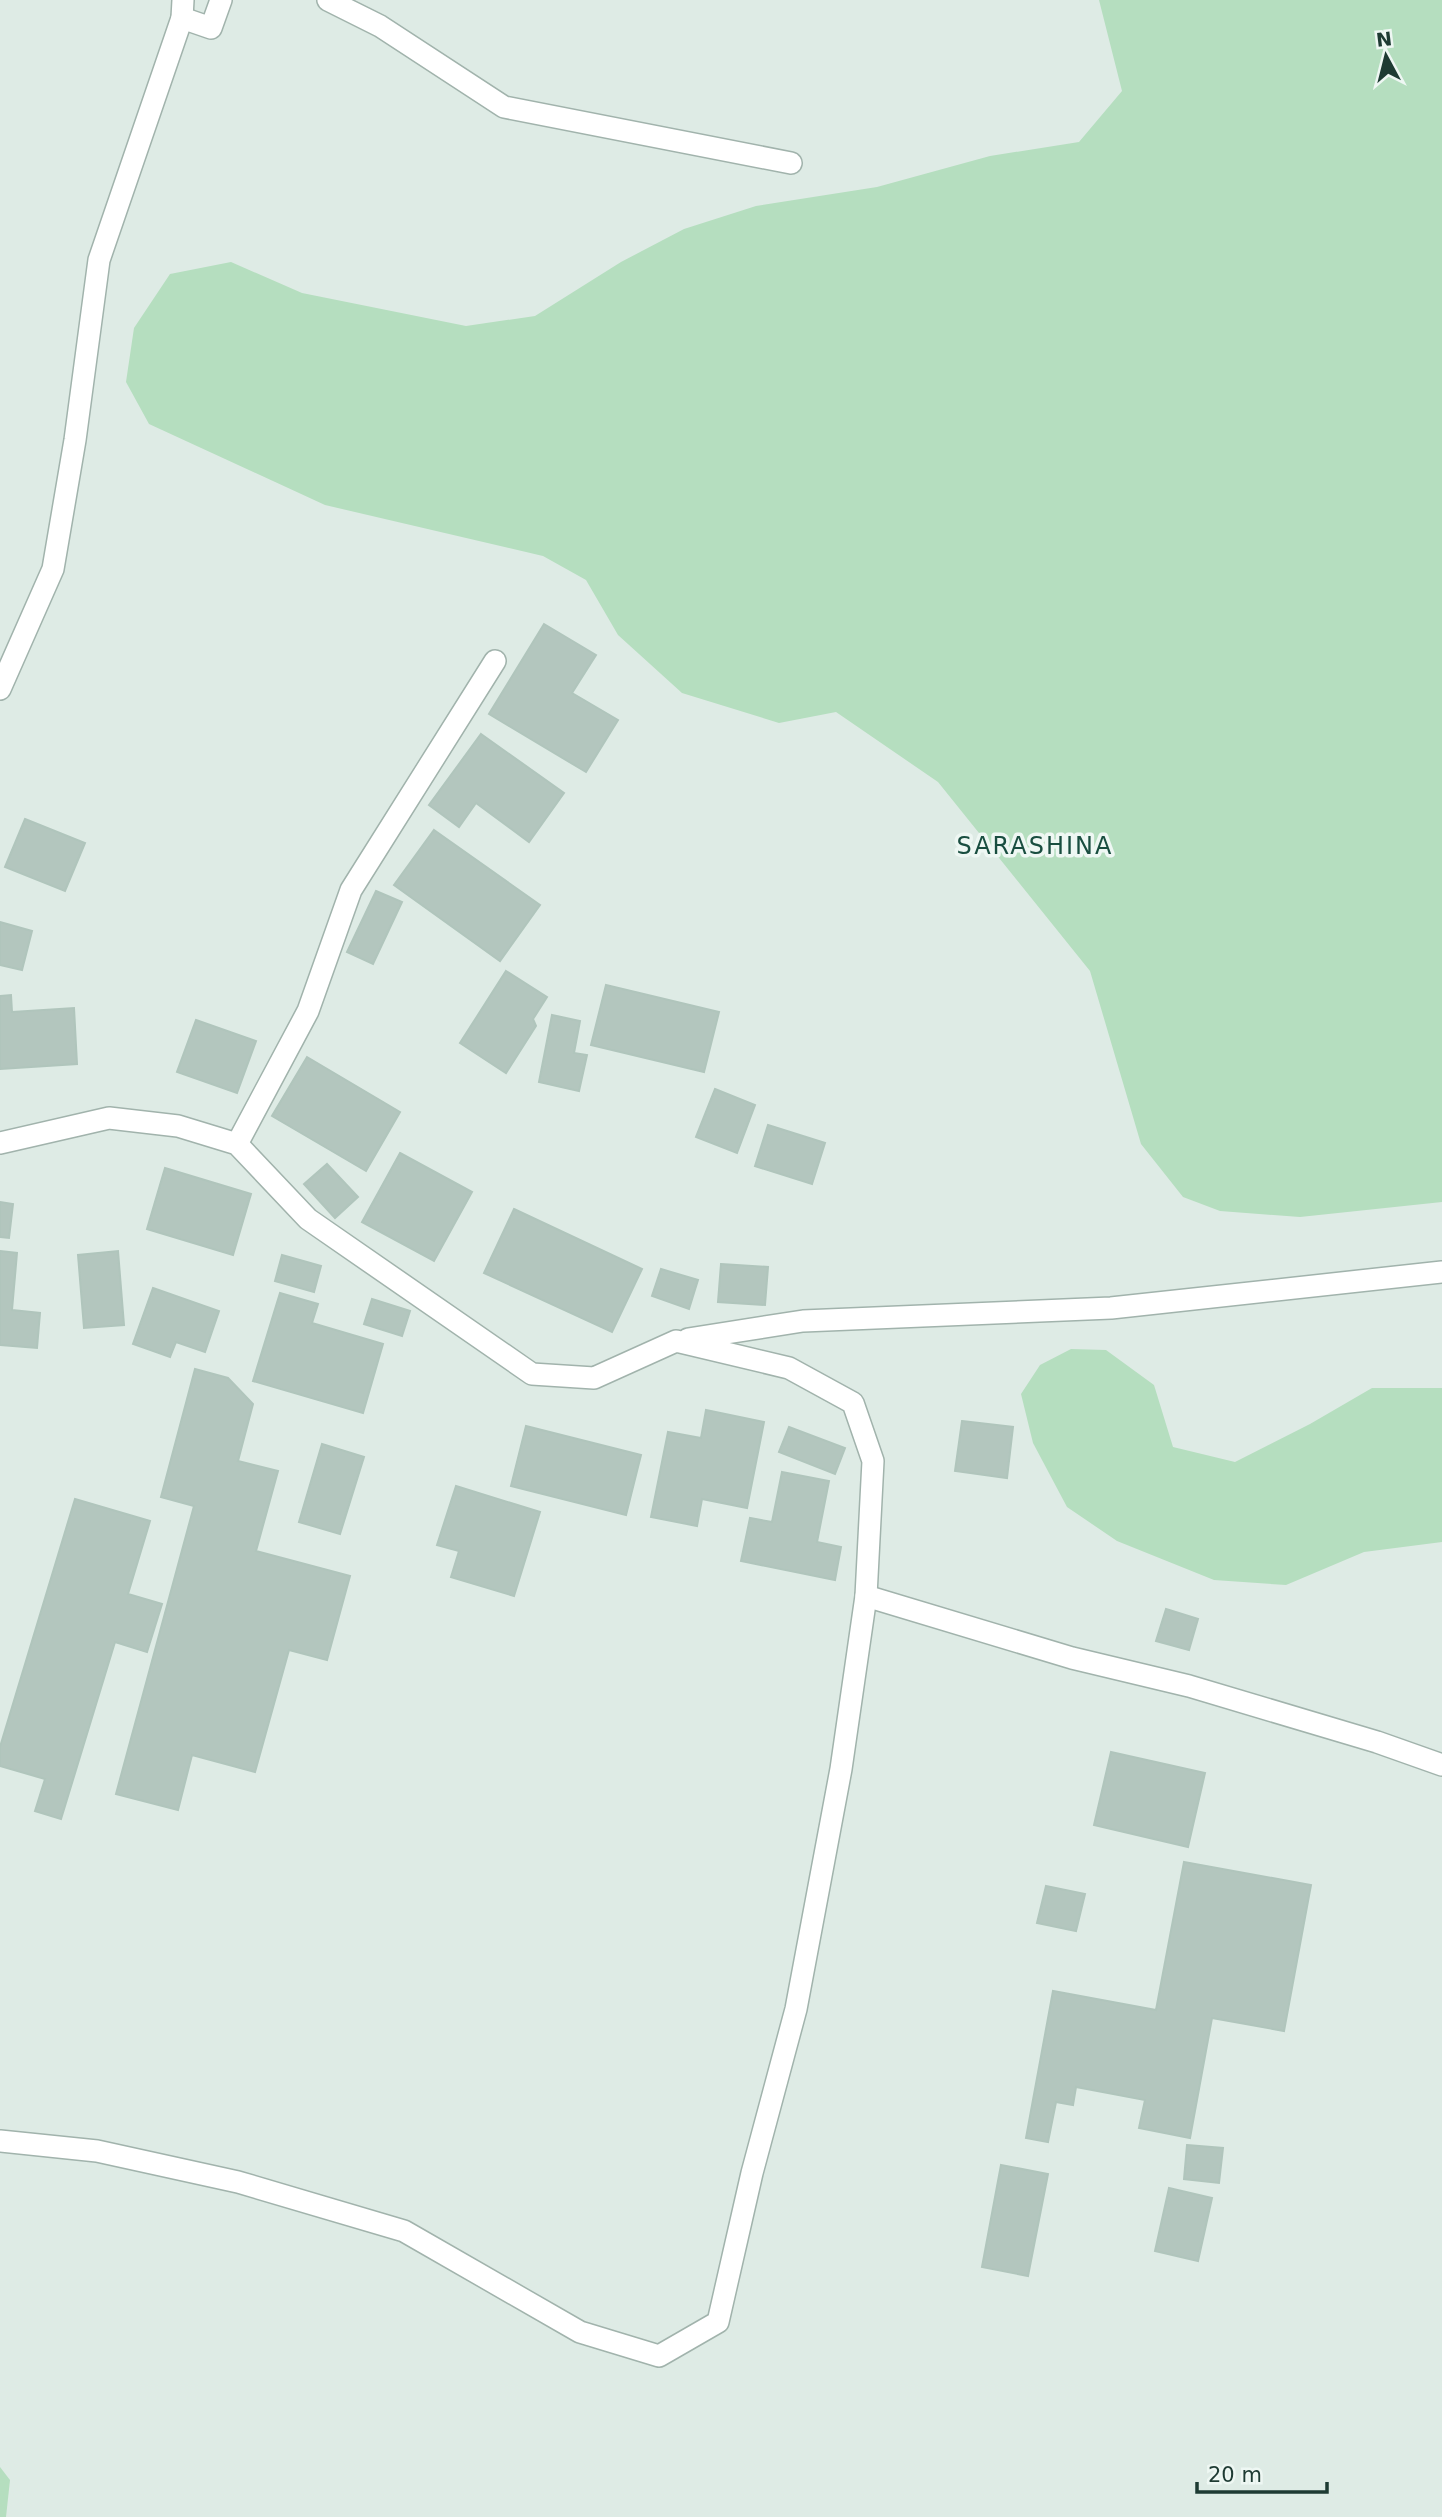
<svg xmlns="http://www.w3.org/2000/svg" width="1442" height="2517" viewBox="0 0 1442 2517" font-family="'DejaVu Sans',sans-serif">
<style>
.green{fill:#b5debf}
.building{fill:#b3c6be;stroke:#b0c5bc;stroke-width:2}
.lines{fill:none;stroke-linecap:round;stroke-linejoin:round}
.minor-casing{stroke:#a1b3ac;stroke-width:24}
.minor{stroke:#fff;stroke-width:21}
.labels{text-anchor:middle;stroke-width:7;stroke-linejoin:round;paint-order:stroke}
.quarter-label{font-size:24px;letter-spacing:2px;fill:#194e40;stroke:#eef7f3}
</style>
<rect width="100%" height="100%" fill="#deebe5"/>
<g class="green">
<polygon points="1099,0 1442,0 1442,1202 1300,1217 1220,1211 1183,1197 1141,1144 1090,971 938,782 836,712 779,723 682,693 618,635 586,580 543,556 325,505 149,424 126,382 134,328 170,274 231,262 302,293 466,326 535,316 621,262 684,229 756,206 877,187 990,156 1079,142 1122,91"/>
<polygon points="1071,1349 1106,1350 1154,1385 1173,1447 1235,1462 1310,1424 1372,1388 1442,1388 1442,1542 1364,1552 1286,1585 1214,1580 1117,1541 1067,1507 1033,1443 1021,1394 1040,1365"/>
<polygon points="0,2467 10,2480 6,2517 0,2517"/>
</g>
<g class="building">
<polygon points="544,624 596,655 572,693 618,720 586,772 489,714"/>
<polygon points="481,734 564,793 529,842 476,803 459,827 429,805"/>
<polygon points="25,819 85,843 65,891 5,867"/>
<polygon points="434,830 540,905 500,961 394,885"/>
<polygon points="376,891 402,902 373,964 347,952"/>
<polygon points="0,922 32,931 22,970 0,965"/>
<polygon points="506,971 547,997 533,1019 536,1026 506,1073 460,1043"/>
<polygon points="606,985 719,1012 704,1072 591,1045"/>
<polygon points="11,995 12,1012 74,1008 77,1064 0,1069 0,996"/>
<polygon points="552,1015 580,1021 574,1053 587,1055 579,1091 539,1082"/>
<polygon points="196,1020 256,1041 237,1093 177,1072"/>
<polygon points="307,1057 400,1112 366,1171 272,1116"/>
<polygon points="715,1089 755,1105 737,1153 696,1137"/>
<polygon points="768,1125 825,1143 812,1184 755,1166"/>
<polygon points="400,1153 472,1192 434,1261 362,1222"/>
<polygon points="327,1164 358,1197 335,1218 304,1184"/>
<polygon points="165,1168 251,1194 233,1255 147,1229"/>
<polygon points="0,1202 13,1204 9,1238 0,1237"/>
<polygon points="514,1209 642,1269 612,1332 484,1273"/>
<polygon points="0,1251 17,1253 12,1310 40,1313 37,1348 0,1345"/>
<polygon points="118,1251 124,1325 84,1328 78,1255"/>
<polygon points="282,1255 321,1266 314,1292 275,1281"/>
<polygon points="721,1264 768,1267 765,1305 718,1302"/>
<polygon points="661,1269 698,1280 689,1309 652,1296"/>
<polygon points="153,1288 219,1311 205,1352 176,1342 170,1357 133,1344"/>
<polygon points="280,1293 318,1304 312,1323 383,1344 363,1413 253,1381"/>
<polygon points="372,1299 410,1311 402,1336 364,1324"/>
<polygon points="195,1369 228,1378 253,1404 238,1461 278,1471 256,1551 350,1576 327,1660 289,1650 255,1772 192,1755 178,1810 116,1794 194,1506 161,1497"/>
<polygon points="706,1410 764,1422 747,1508 702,1499 697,1526 651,1517 668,1432 701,1438"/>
<polygon points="962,1421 1013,1427 1007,1478 955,1471"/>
<polygon points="526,1426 641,1455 626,1515 511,1486"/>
<polygon points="789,1427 845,1448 835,1474 779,1452"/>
<polygon points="322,1444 364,1457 340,1534 299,1522"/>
<polygon points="782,1472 829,1481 817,1542 841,1547 835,1580 741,1561 750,1518 772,1522"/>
<polygon points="456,1486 540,1512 514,1596 451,1577 459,1551 437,1545"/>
<polygon points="75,1499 150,1521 128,1594 162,1604 147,1652 115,1642 61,1819 35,1811 45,1779 0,1766 0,1747"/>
<polygon points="1166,1609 1198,1619 1189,1650 1156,1641"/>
<polygon points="1111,1752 1205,1773 1188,1847 1094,1825"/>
<polygon points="1184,1862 1311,1885 1284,2031 1212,2018 1190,2138 1139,2128 1145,2100 1076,2087 1073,2105 1056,2102 1048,2142 1026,2138 1053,1991 1156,2010"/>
<polygon points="1046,1886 1085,1894 1076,1931 1037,1923"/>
<polygon points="1187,2145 1223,2148 1219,2183 1184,2179"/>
<polygon points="1001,2165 1048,2174 1028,2276 982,2267"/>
<polygon points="1169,2188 1212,2198 1198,2261 1155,2251"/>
</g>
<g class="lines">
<g class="minor-casing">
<g id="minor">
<polyline points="328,0 380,26 504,107 791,163"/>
<polyline points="182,18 211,28 221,0"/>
<polyline points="0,689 53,569 75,440 99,260 182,18 183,0"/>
<polyline points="0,1143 109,1118 178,1126 237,1144 308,1219 532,1374 594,1378 676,1341 789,1368 853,1403 873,1461 866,1596 841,1769 796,2009 752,2173 718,2322 659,2356 580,2332 404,2231 238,2182 97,2151 0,2141"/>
<polyline points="237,1144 308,1011 351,890 495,661"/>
<polyline points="688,1339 803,1321 1111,1308 1442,1272"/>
<polyline points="866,1596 1072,1658 1189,1686 1377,1742 1442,1765"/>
</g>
</g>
<use href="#minor" class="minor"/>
</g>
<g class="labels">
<g class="quarter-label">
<text x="1035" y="854">SARASHINA</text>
</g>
</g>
<g transform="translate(1386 56) rotate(353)" stroke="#eef7f3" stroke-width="5" paint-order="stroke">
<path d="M0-5L12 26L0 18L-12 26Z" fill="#1e3b33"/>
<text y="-10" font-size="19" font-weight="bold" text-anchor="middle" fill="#1e3b33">N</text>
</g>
<path d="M1197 2482v10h130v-10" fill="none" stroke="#1e3b33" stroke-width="3.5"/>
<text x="1208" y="2482" font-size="21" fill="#1e3b33" stroke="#eef7f3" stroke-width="5" paint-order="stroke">20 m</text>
</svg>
